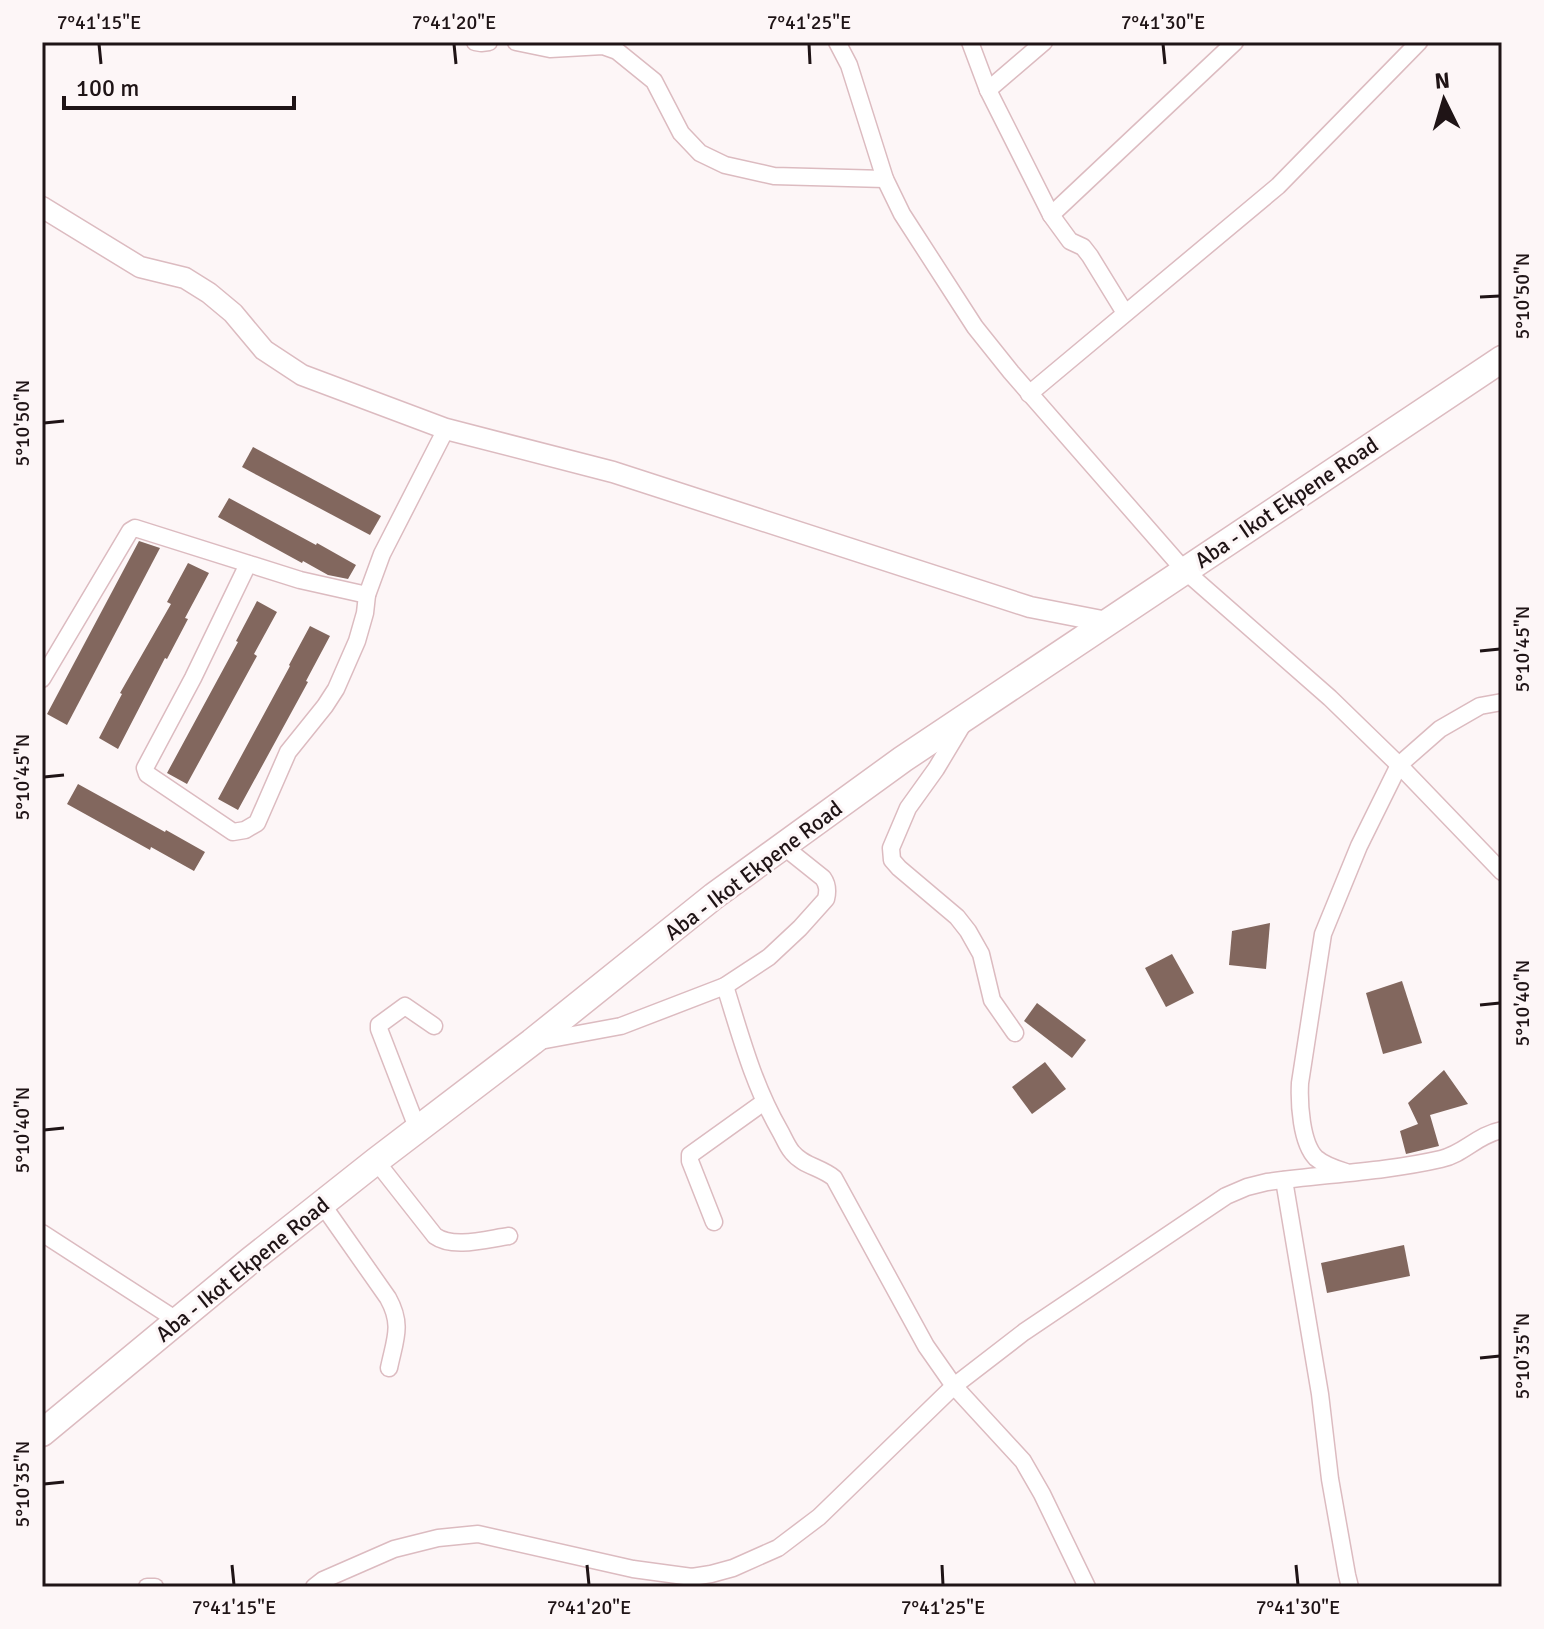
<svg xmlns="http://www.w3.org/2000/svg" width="1544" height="1629" viewBox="0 0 1544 1629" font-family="Signika,sans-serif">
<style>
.building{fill:#82675e}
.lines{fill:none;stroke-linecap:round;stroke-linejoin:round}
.minor-casing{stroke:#dcbbc0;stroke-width:19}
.tertiary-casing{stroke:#dcbbc0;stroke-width:23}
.trunk-casing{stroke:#dcbbc0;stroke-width:29}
.minor{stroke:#fff;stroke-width:16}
.tertiary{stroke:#fff;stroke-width:20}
.trunk{stroke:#fff;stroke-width:26}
.ticks{fill:none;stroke:#1f1416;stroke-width:3}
.labels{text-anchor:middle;stroke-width:6;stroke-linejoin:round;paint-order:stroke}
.street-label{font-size:22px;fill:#1f1416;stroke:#fdf6f7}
.neatline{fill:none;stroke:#1f1416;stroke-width:3}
.ticks-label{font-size:20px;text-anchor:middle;fill:#1f1416}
</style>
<rect width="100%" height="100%" fill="#fdf6f7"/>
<g class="building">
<polygon points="253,447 381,516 370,535 242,467"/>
<polygon points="229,498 316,545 317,543 356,565 348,579 328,575 303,561 302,563 218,517"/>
<polygon points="139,541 160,548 67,725 47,714"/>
<polygon points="188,563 209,573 185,618 188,619 167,659 165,658 118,749 99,738 122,694 120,693 171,604 167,602"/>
<polygon points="257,601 277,612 254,654 257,656 187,784 167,773 238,642 236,641"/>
<polygon points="310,626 330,636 306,681 308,682 238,810 218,799 290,666 289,665"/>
<polygon points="78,784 165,832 166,830 205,852 194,871 151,847 150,850 67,804"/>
<polygon points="1270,923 1266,969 1229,965 1232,931"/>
<polygon points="1172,954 1194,993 1166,1007 1145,968"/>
<polygon points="1402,981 1422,1043 1383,1054 1366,993"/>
<polygon points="1037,1003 1086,1040 1072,1058 1024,1021"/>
<polygon points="1045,1062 1066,1089 1032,1114 1012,1087"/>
<polygon points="1444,1070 1468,1104 1430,1115 1439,1146 1406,1154 1400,1131 1418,1124 1408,1103"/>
<polygon points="1404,1245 1410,1276 1327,1293 1321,1263"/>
</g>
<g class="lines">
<g class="minor-casing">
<g id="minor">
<polyline points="475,42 481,43 489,42"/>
<polyline points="516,42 550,49 603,46 617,51 654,81 681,133 700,153 725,165 774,176 885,179"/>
<polyline points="837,42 849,65 885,179 902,214 975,327 1011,372 1184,570 1330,698 1399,765 1502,872"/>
<polyline points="970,42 988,90 1051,215 1070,241 1083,247 1090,256 1125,313"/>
<polyline points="988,90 1044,42"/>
<polyline points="1051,215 1235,42"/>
<polyline points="1029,394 1278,186 1419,42"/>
<polyline points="248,564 193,678 145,768 147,774 233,832 245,830 257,823 288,752 325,706 336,689 357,641 365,613 367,595 382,554 446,429"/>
<polyline points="42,679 130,531 135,528 300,580 367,595"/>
<polyline points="963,724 936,769 908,808 891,848 892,860 899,868 957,917 968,931 981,954 992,1000 1015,1033"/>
<path d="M725,986C741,1037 753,1084 780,1131C784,1138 787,1146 792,1152C803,1166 821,1167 834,1178L926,1346L954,1386L1023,1461L1042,1494L1087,1587"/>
<path d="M540,1041L621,1026L725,986L769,957L800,928L826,899C828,891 828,885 823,878L783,846"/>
<polyline points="418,1130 379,1029 379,1025 405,1006 434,1026"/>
<path d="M376,1161L435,1236C453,1249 487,1239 509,1236"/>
<path d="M1346,1172C1336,1169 1324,1165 1316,1158C1301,1143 1299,1103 1300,1083L1323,934L1359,846L1399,765L1440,729L1480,706L1502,702"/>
<polyline points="1284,1180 1320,1394 1330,1479 1347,1575 1350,1587"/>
<path d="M322,1204L388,1298C403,1325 395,1339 389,1368"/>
<polyline points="714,1222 690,1161 690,1155 764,1102"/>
<polyline points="42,1233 178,1321"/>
<polyline points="147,1587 155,1587"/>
<path d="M314,1587L323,1580L394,1549L438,1538L478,1534L633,1569L692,1577L711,1574L733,1568L778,1548L819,1517L954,1386L1024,1332L1226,1196L1247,1187L1267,1182C1325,1174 1384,1172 1441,1159C1464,1154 1477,1135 1502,1130"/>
</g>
</g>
<g class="tertiary-casing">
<polyline id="tertiary" points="42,207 140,267 185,278 209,293 233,313 264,350 302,375 446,429 613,472 1030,607 1107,622"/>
</g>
<g class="trunk-casing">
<polyline id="trunk" points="42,1433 251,1260 376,1161 532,1042 714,896 903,759 1502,359"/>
</g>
<use href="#minor" class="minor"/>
<use href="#tertiary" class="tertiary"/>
<use href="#trunk" class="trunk"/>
</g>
<path class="ticks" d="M99,44L101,64M454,44L456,64M809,44L810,64M1163,44L1165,64M1480,297L1500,296M44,423L64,421M1480,651L1500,649M44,777L64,775M1480,1005L1500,1003M44,1130L64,1128M1480,1358L1500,1356M44,1484L64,1482M232,1565L234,1585M587,1565L589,1585M942,1565L943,1585M1296,1565L1298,1585"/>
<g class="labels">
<g class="street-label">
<text transform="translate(1286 502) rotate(-34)" y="8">Aba - Ikot Ekpene Road</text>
<text transform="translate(753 870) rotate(-37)" y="8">Aba - Ikot Ekpene Road</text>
<text transform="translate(242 1269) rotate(-39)" y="8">Aba - Ikot Ekpene Road</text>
</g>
</g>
<rect width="1544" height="1629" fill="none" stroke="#fdf6f7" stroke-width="88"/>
<g transform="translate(1444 100) rotate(355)" stroke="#fdf6f7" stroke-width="6" paint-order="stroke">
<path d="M0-6L14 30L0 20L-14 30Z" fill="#1f1416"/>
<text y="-12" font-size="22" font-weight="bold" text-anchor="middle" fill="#1f1416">N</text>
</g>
<path d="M64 96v12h230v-12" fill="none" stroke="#1f1416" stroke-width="4"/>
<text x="76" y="96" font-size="24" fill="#1f1416" stroke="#fdf6f7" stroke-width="6" paint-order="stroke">100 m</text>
<rect x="44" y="44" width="1456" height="1541" class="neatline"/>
<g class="ticks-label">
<text x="99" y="29">7°41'15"E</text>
<text x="454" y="29">7°41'20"E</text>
<text x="809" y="29">7°41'25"E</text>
<text x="1163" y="29">7°41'30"E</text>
<text transform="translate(1522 296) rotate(-90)" y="7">5°10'50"N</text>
<text transform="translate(22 423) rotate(-90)" y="7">5°10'50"N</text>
<text transform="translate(1522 649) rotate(-90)" y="7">5°10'45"N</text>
<text transform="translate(22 777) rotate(-90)" y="7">5°10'45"N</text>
<text transform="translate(1522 1003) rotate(-90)" y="7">5°10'40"N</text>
<text transform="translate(22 1130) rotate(-90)" y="7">5°10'40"N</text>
<text transform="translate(1522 1356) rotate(-90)" y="7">5°10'35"N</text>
<text transform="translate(22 1484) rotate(-90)" y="7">5°10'35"N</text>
<text x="234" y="1614">7°41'15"E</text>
<text x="589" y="1614">7°41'20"E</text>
<text x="943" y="1614">7°41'25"E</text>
<text x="1298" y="1614">7°41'30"E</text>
</g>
</svg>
